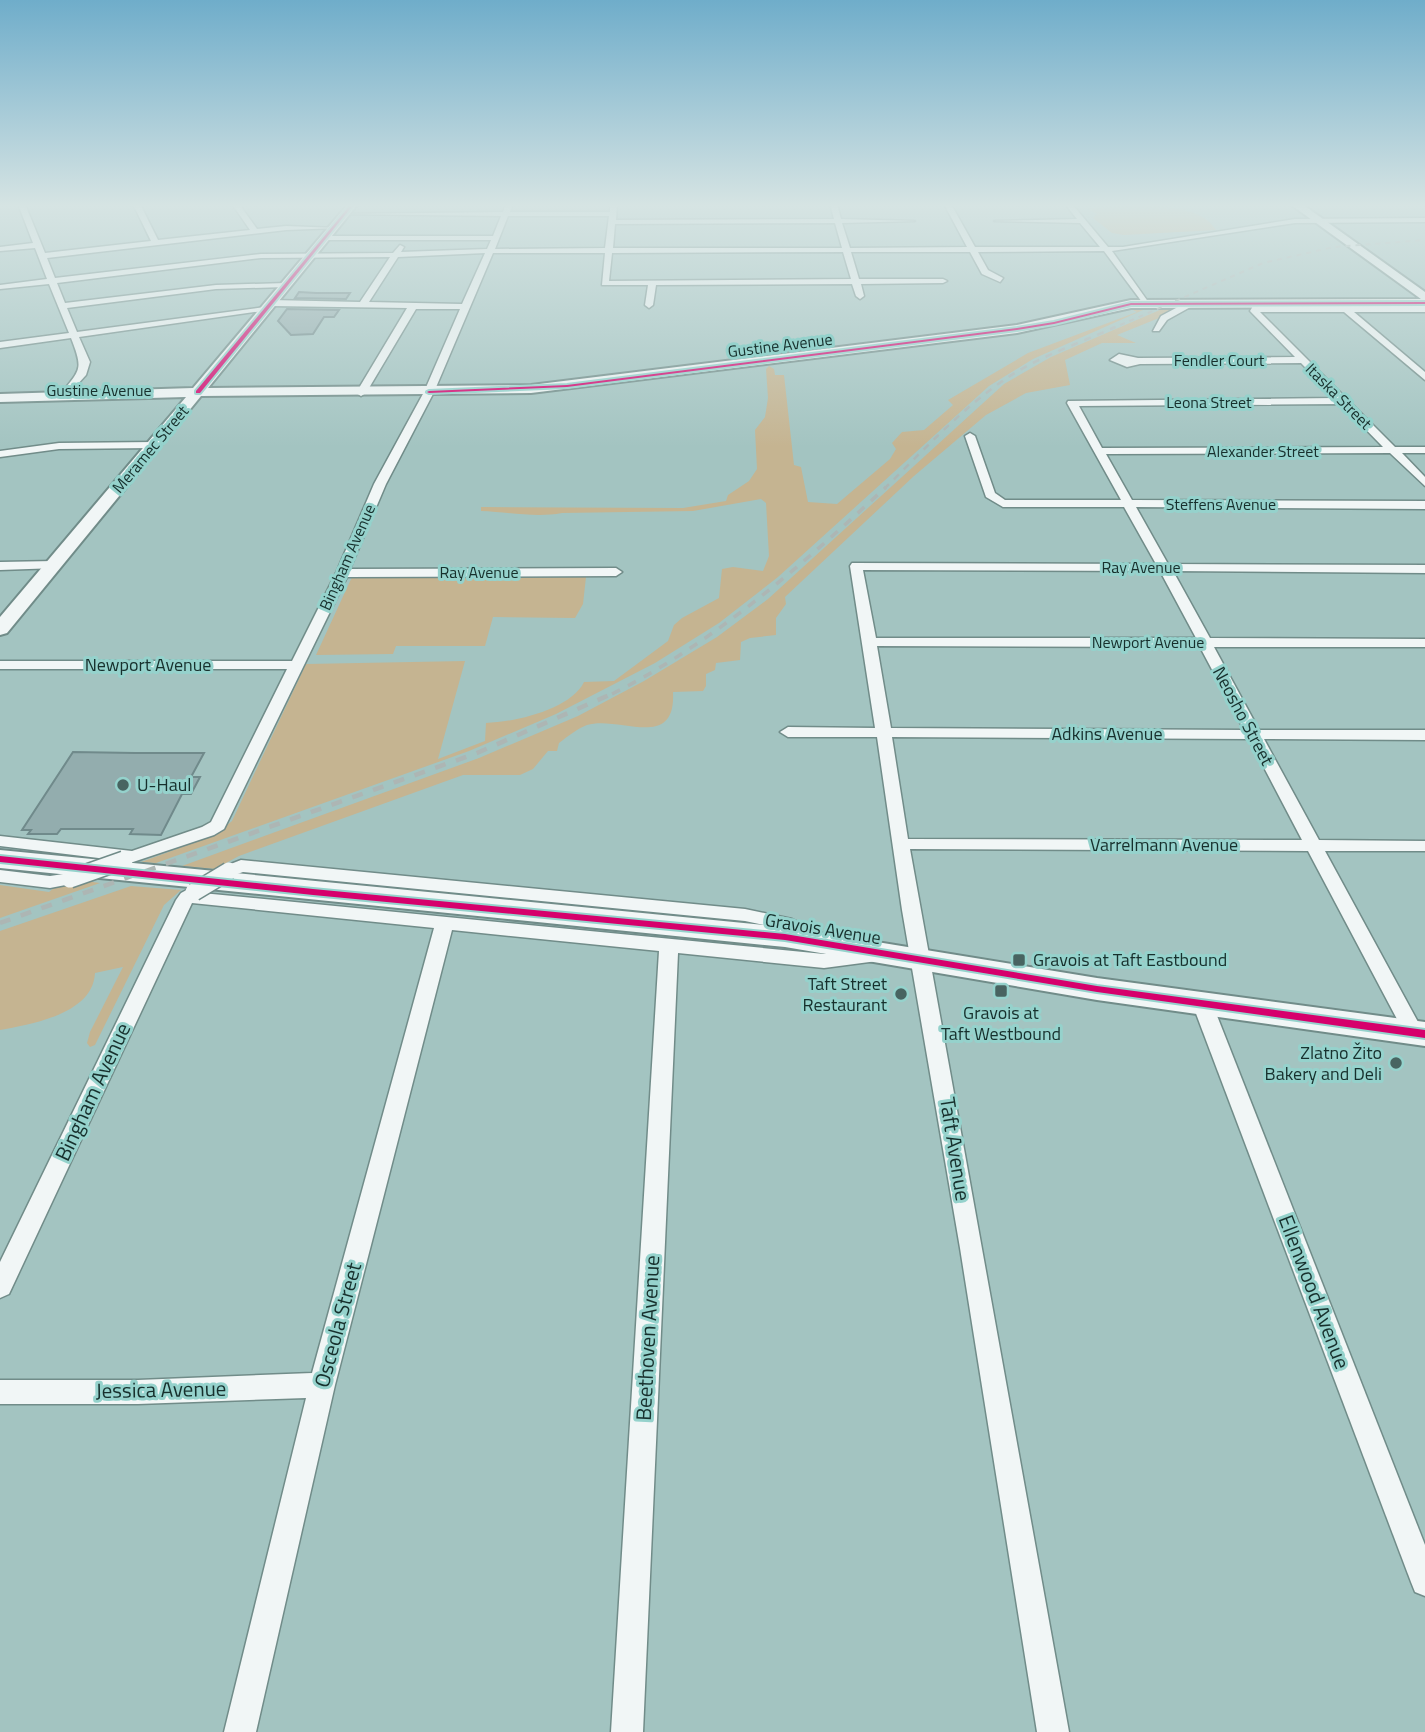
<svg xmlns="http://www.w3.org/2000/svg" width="1425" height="1732" viewBox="0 0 1425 1732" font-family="'Titillium Web',sans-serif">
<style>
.green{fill:#c5b491}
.building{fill:#93adae;stroke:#708a8b;stroke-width:2}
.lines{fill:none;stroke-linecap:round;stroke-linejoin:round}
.street-casing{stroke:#718c89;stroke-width:3}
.secondary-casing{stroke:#718c89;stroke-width:4}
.primary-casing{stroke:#718c89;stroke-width:4}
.street{fill:#f1f6f6;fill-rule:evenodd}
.secondary{fill:#f1f6f6;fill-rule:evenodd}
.primary{fill:#f1f6f6;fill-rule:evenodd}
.rail-far3{stroke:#adb6b4;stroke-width:2;stroke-dasharray:5 5;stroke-linecap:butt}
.rail-far2{stroke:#adb6b4;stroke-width:2.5;stroke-dasharray:7 7;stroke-linecap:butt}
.rail-far1{stroke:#adb6b4;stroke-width:3.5;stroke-dasharray:9 9;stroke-linecap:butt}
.rail{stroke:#adb6b4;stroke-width:4.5;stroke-dasharray:11 11;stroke-linecap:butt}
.street-bridge-casing{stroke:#718c89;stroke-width:20;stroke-linecap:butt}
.street-bridge{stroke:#f1f6f6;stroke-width:17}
.cycleway-casing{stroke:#95d2cc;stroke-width:4}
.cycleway{fill:#d6006c;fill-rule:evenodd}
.poi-dot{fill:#486461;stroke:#95d2cc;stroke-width:2.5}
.labels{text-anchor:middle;stroke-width:6;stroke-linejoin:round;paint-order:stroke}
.far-street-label{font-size:16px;fill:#17302d;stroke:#95d2cc}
.street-label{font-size:18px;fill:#17302d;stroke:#95d2cc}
.poi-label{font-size:18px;fill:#17302d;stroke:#95d2cc;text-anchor:start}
.near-street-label{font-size:21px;fill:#17302d;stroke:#95d2cc}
</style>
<rect width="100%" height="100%" fill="#a3c4c1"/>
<g class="green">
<path d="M1131,206C1157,206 1201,205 1216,230L1124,235L1112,233L1093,218L1097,214L1088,208Z"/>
<path d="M1152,306L1033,359L989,386L778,577L719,623L655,663L556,714L469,751L156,863L141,862L215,835L232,821L306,664L465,661L438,759L485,741L486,723C516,722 571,709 584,682L614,681L668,641L674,625L682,618L719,598L722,569L733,567L763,571L769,556L766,503L761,499L693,511L562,513C536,518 508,512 481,511V507L683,508L726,501L728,495L749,481L757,469L755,430L765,417L768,398L766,369L769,366L774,369L775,375H784L794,465L801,467L808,502L837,504L890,459L896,449L892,443L902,432L924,430L953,405L948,400L1028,353L1137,312L1127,307Z"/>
<path d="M1169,306H1181L1159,318L1117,335L1136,343H1102L1065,360L1070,385L1026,393L986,415L914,476L785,597L786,604L776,618V635L750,638L741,642L740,660L716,663L715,670L706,674V686L703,691L673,692C676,752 619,715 587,725C578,728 567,737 559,743L557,751H548L533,769L520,775H463L239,856L215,869L182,866L479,758L578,716L644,681L717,637L768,599L1004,384L1051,357Z"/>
<polygon points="352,577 586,577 583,604 575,618 493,617 485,646 396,646 393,654 316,655"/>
<polygon points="86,881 100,883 0,918 0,885 49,892 54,888"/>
<path d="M131,886L181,890L164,905L95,1045L90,1047L87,1043L90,1032L123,967L95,973C93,1014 32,1024 0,1030V931Z"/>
</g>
<g class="building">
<polygon points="299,292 316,293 350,293 346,299 295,298"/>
<polygon points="287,309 339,310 334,317 324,317 313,334 291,335 278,321"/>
<polygon points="73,752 135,753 204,753 191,777 200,777 191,794 182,794 161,835 130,834 133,829 61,829 57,834 28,834 31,830 22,830"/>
</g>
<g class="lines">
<g class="street-casing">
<g id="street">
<path d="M18,204H25L45,253L151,241L133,204H140L158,240L250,230L232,204H239L257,229L286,226L337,228L286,230L47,258L55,278L261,254L393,253L400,245L404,247L401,252L487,249L491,240H325L321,238L325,236H493L501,216L341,214L503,212L506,204H513L510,212H610V204H617L616,220L834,219L830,204H837L841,219L915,221L842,223L850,248L967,247L944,204H951L975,247H1100L1080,223L994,221L1077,219L1065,204H1072L1108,247H1123L1295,219L1425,218V222L1295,223L1112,251L1149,303L1145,306L1104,251L978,252L988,270L1003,278L1000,282L982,274L970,252H851L859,279H943L947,281L943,283L861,284L864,296L860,299L856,296L852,284L656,285L653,305L649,308L645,305L648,285H602L605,253H493L434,392L386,484L350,569L616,568L622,572L616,576L347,577L224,829L214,835L124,865L115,860L0,846V836L132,851L202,827L211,822L287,669H0V661H292L336,573L374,484L424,392L460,309H416L366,393L361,396L356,393L407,308L271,306L267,303L271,300L360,302L390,257L261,258L57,283L65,303L216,285L286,283L290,285L286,287L216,289L67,308L77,332L265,307L269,310L79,337L90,362L86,375L65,398L60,395C80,369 84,371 71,338L0,348V342L69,333L49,284L0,289V285L47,279L35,248L0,251V247L33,243ZM508,216H609L605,248L495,249ZM835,223L842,248H613L615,224ZM843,252L851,279L609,281L612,253ZM485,253L462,304L369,302L398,257Z"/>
<polygon points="1191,300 1194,305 1167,320 1159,331 1153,331 1161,316"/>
<path d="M1253,306H1425V312H1354L1425,372V380L1344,312H1260L1395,447H1425V453H1402L1425,477V486L1390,453L1106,454L1132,500L1425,501V509L1136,507L1168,564L1425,565V573L1173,571L1210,638L1425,639V647H1214L1259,730H1425V740L1264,739L1319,840L1425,841V851H1325L1424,1033L1421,1038L1414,1040L1407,1038L1308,851L910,849L1069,1732H1037L960,1248L902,910L877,737H788L780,732L788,727L875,728L850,566L852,563L1156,564L1124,507H1003L986,497L965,436L970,433L975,436L995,493L1005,500H1121L1067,403L1068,401L1335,398L1301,363L1140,364L1127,367L1110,360L1119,354L1138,358L1295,357L1250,311ZM1341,404L1383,447L1102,448L1079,406ZM863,570L1160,571L1196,638H876ZM877,646L1200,647L1244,730L891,728ZM892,737L1249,739L1302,840L908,839Z"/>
<polygon points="59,443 154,442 159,445 154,448 59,449 0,457 0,451"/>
<polygon points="54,561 60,565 58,568 0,570 0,562"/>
<polygon points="241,860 745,909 792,919 830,938 832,942 830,946 823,948 779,928 745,921 243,872 229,877 220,871 223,867"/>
<polygon points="0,870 50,876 70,873 79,879 76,883 50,888 0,882"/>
<polygon points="194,886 200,888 202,893 824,954 877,949 884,950 886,955 884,960 877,961 824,968 678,953 643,1732 611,1732 659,951 452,930 335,1385 256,1732 224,1732 306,1398 138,1404 0,1404 0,1380 138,1380 312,1373 434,928 192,903 9,1294 0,1298 0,1262 176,900 181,893"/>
<polygon points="1202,996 1209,998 1212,1003 1425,1545 1425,1596 1415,1592 1411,1582 1192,1003 1195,998"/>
</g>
</g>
<g class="secondary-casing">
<polygon id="secondary" points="348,204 358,204 208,388 531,385 1017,325 1131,300 1421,299 1290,204 1302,204 1425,292 1425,307 1131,308 1017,333 531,393 201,396 7,633 0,635 0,617 186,397 0,402 0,394 193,388"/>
</g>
<g class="primary-casing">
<polygon id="primary" points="0,850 785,927 1097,978 1425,1022 1425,1046 1097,1000 785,947 0,868"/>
</g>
<use href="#street" class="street"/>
<use href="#secondary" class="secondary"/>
<use href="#primary" class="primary"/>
<polyline class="rail-far3" points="1111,329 1263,263 1334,247 1425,240"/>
<path class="rail-far2" d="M884,489C922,452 960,410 1004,380C1037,357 1078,344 1115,327"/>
<path class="rail-far1" d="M612,694C715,642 802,565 886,487"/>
<polyline class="rail" points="0,923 477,753 616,692"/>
<g class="street-bridge-casing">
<g id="street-bridge">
<polyline points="70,879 124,860"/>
<polyline points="194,892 229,871"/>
</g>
</g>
<use href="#street-bridge" class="street-bridge"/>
<g class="cycleway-casing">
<g id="cycleway">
<polygon points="351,204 354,204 200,393 196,393 196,391"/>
<polygon points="1425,302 1425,304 1131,305 1054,324 1017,330 567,387 429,393 427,392 429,391 567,385 1017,328 1054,322 1131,303"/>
<polygon points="0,856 313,889 785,934 1097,986 1425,1030 1425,1038 1097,992 785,940 313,895 0,862"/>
</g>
</g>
<use href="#cycleway" class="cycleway"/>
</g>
<linearGradient id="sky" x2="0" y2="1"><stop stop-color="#6fadca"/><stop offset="0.46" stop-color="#d6e4e3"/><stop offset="1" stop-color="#d6e4e3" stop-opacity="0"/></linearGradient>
<rect width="1425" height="447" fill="url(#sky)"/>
<g class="poi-dot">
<circle cx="123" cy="785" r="7"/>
<rect x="1012" y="953" width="14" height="14" rx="3.5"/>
<rect x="994" y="984" width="14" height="14" rx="3.5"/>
<circle cx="901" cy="994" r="7"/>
<circle cx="1396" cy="1063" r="7"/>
</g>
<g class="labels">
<g class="far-street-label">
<text transform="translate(780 345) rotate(-7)" y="6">Gustine Avenue</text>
<text x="1219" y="366">Fendler Court</text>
<text x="99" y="396">Gustine Avenue</text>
<text transform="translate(1339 396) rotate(45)" y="6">Itaska Street</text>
<text x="1209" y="408">Leona Street</text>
<text transform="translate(150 449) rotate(-50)" y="6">Meramec Street</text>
<text x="1263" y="457">Alexander Street</text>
<text x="1221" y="510">Steffens Avenue</text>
<text transform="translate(347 557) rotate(-66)" y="6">Bingham Avenue</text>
<text x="1141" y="573">Ray Avenue</text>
<text x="479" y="578">Ray Avenue</text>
<text x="1148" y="648">Newport Avenue</text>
</g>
<g class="street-label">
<text x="148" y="671">Newport Avenue</text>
<text transform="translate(1243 716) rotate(62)" y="6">Neosho Street</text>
<text x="1107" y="740">Adkins Avenue</text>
<text x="1164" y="851">Varrelmann Avenue</text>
<text transform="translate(823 929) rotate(9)" y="6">Gravois Avenue</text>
</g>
<g class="poi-label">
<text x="137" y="791">U-Haul</text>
<text x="1033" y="966">Gravois at Taft Eastbound</text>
<text x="887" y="990" text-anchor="end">Taft Street<tspan x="887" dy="21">Restaurant</tspan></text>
<text x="1001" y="1019" text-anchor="middle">Gravois at<tspan x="1001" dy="21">Taft Westbound</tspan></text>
<text x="1382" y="1059" text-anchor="end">Zlatno Žito<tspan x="1382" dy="21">Bakery and Deli</tspan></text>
</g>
<g class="near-street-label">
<text transform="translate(93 1092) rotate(-65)" y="7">Bingham Avenue</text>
<text transform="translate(955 1149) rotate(81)" y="7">Taft Avenue</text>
<text transform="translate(1314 1292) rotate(69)" y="7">Ellenwood Avenue</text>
<text transform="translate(338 1325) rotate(-75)" y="7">Osceola Street</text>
<text transform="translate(648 1338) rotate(-87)" y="7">Beethoven Avenue</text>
<text transform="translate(161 1390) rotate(-1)" y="7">Jessica Avenue</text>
</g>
</g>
</svg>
